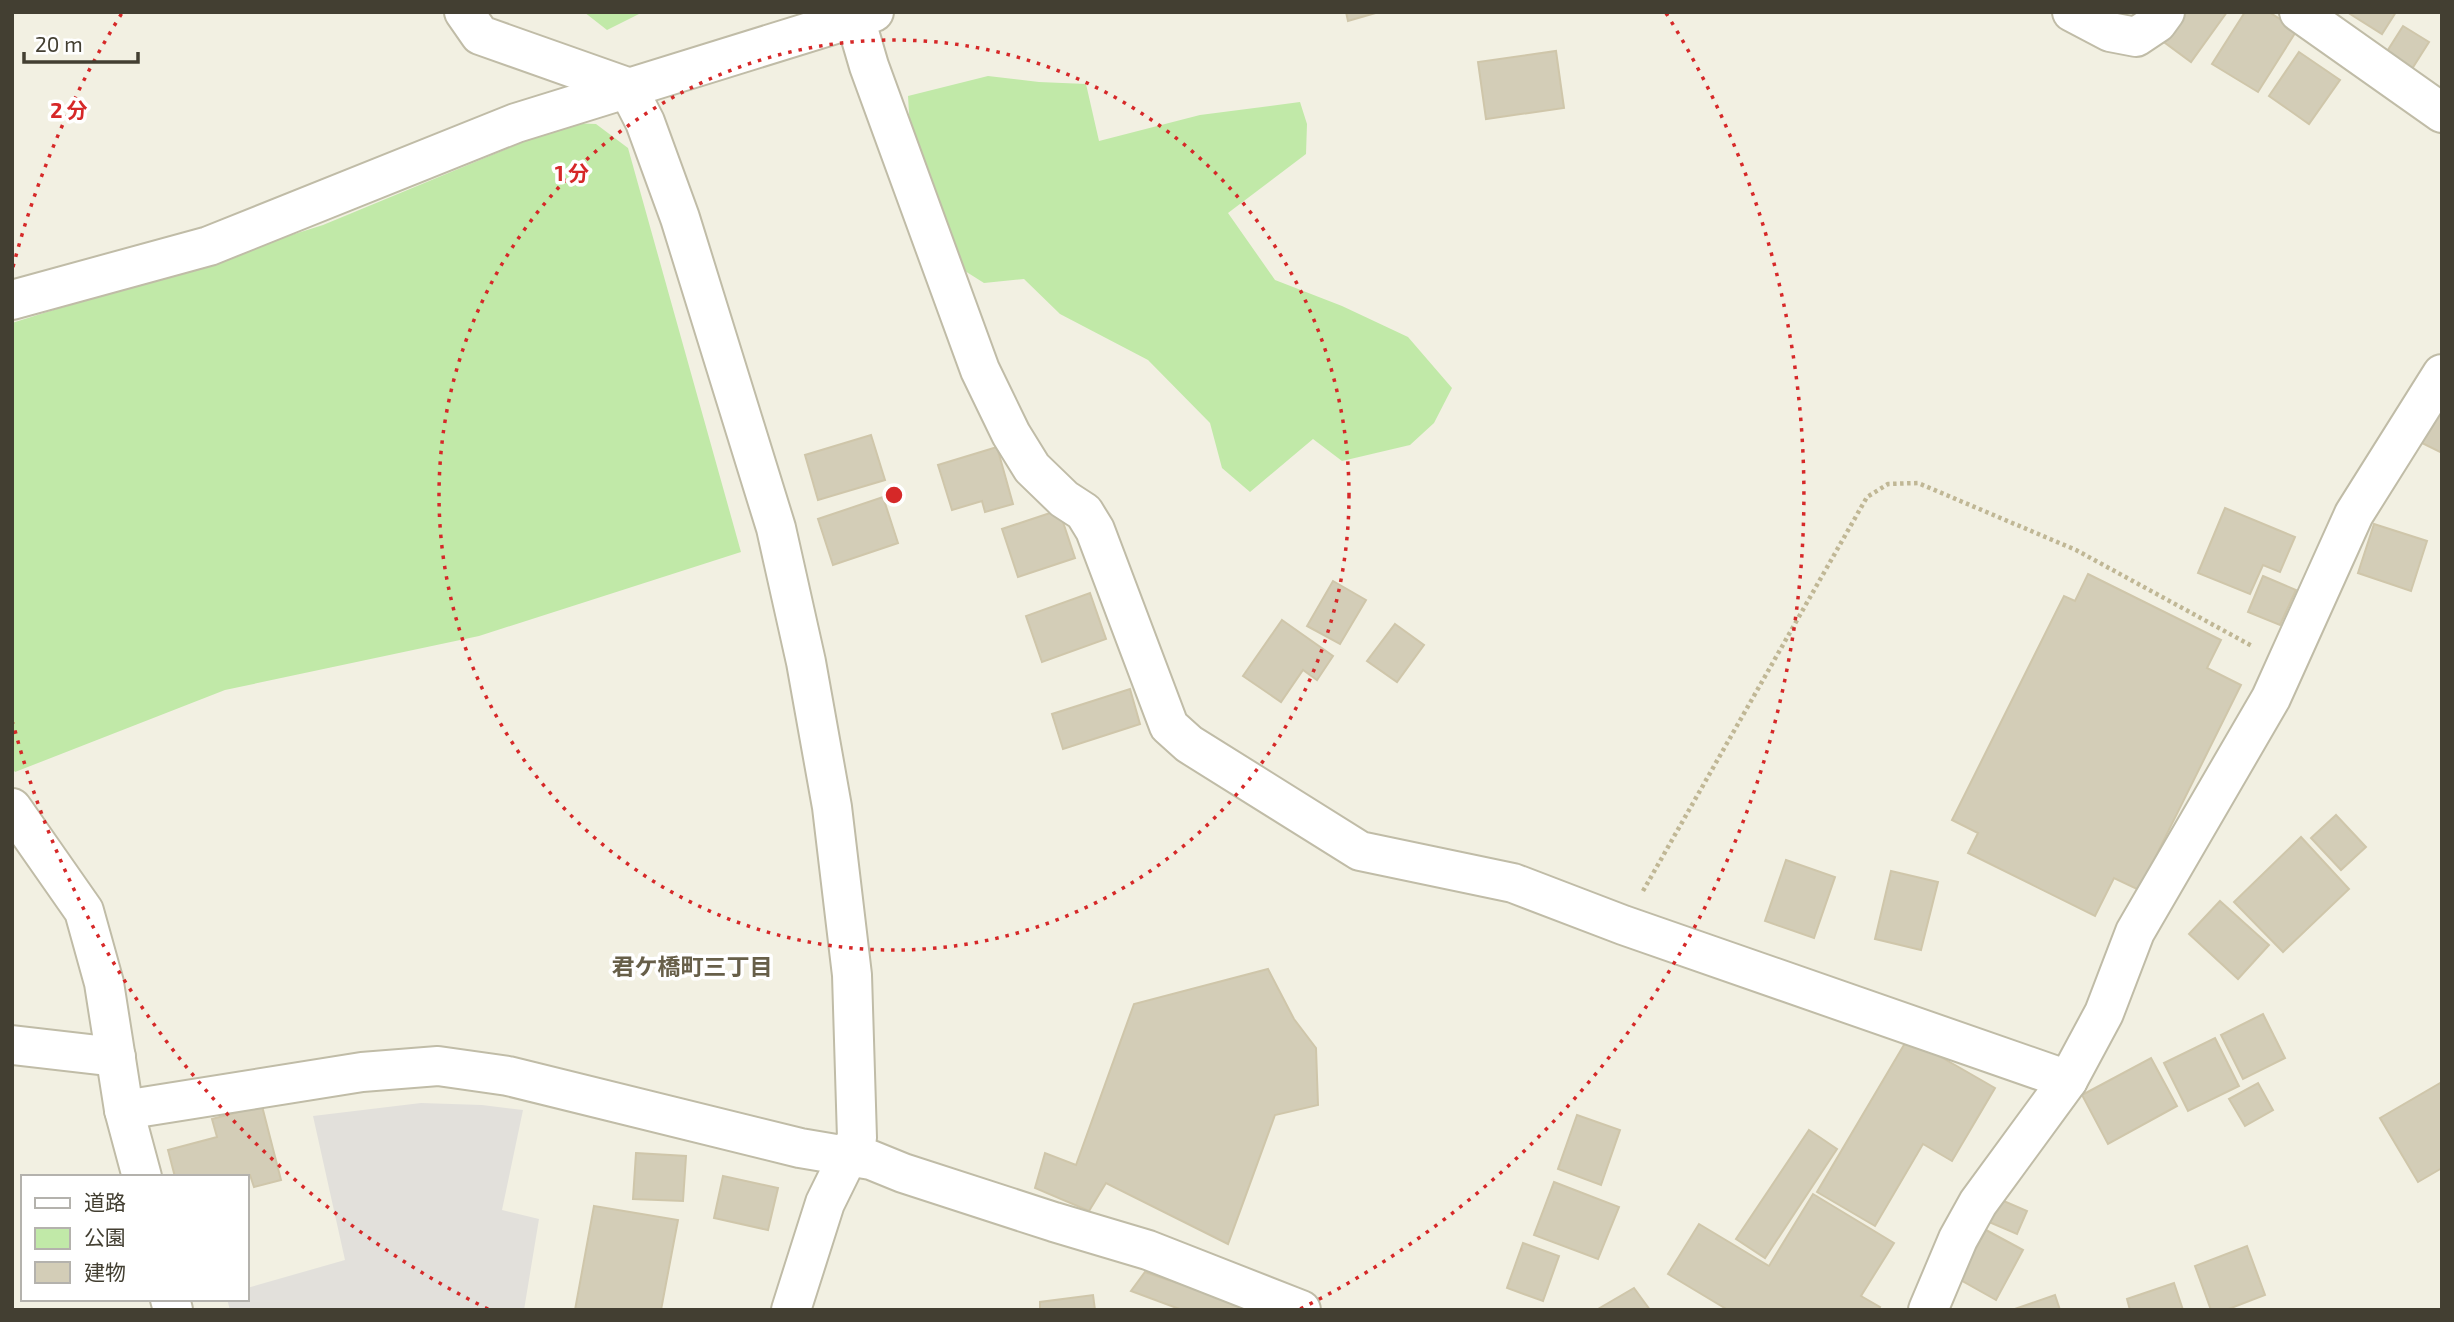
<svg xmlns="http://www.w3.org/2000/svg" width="2454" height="1322" viewBox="0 0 2454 1322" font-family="'Exo 2','Noto Sans JP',sans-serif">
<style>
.green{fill:#c1e9a8}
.parking{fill:#e2e0db}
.building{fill:#d3cdb7;stroke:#cfc6aa;stroke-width:2}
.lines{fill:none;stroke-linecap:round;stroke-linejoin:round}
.minor-casing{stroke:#c0bca7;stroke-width:42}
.path{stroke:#c0b795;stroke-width:4.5;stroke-dasharray:3.5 3.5;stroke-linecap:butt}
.minor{stroke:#fff;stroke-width:38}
.ring{fill:none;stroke:#d62828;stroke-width:3.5;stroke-dasharray:3.5 7}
.labels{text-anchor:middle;stroke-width:7;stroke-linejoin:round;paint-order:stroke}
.neighbourhood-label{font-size:23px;font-weight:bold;fill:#675f49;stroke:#fff}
.centre{fill:#d62828;stroke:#fff;stroke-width:3.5}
.ring-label{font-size:21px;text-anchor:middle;font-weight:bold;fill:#d62828;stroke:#fff;stroke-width:7;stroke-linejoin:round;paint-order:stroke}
</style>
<rect width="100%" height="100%" fill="#f2f0e2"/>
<g class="green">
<polygon points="584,12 643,12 607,30"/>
<polygon points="988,76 1039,82 1086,84 1099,141 1200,115 1300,102 1307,124 1306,154 1228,213 1275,280 1342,306 1408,337 1452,388 1434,423 1410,445 1342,461 1313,439 1250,492 1222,468 1210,423 1148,360 1060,314 1024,279 984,283 957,266 910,129 908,96"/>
<polygon points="569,123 596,124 628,148 741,552 479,636 225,690 15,772 12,768 12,323 323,225"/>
</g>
<polygon class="parking" points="421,1103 482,1105 523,1110 502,1210 539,1219 524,1310 230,1310 227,1299 247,1299 247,1288 345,1260 313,1116"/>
<g class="building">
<polygon points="1346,12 1379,12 1348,21"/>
<polygon points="2175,12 2227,12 2191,62 2157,37"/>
<polygon points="2245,12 2269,12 2297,30 2258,92 2212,64"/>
<polygon points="2347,12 2396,12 2382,34"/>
<polygon points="2403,26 2429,42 2412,69 2386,53"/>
<polygon points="1556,51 1564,108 1486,119 1478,62"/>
<polygon points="2299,52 2340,80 2309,124 2269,96"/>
<polygon points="2436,409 2442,411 2442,453 2420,442"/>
<polygon points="871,435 885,480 818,500 805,455"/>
<polygon points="997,447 1013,504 985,512 982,501 952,510 938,465"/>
<polygon points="883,497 898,543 833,565 818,519"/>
<polygon points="2225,508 2295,537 2280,572 2263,565 2250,594 2198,573"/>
<polygon points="1059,510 1075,558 1018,577 1002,529"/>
<polygon points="2374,524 2427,541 2411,591 2358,573"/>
<polygon points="2088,574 2221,640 2207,668 2241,685 2139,890 2114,878 2095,916 1968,853 1978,833 1952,820 2064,596 2075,601"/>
<polygon points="2263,576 2296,590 2280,625 2248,612"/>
<polygon points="1333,581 1366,600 1340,644 1307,626"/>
<polygon points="1090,593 1106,639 1042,662 1026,616"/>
<polygon points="1282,620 1333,656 1317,680 1303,670 1281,702 1243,676"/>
<polygon points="1395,624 1424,645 1397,682 1367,661"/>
<polygon points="1130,689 1140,724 1063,749 1052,714"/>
<polygon points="2336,815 2366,847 2341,870 2311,838"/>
<polygon points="2301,837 2349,889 2283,952 2234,902"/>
<polygon points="1786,860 1835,877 1814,938 1765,921"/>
<polygon points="1891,871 1938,882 1921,950 1875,939"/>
<polygon points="2220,901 2269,945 2238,979 2189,934"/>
<polygon points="1268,969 1294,1019 1316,1048 1318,1105 1275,1115 1228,1244 1106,1183 1089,1211 1035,1188 1045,1153 1076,1165 1134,1004"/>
<polygon points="2263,1014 2285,1058 2243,1079 2221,1035"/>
<polygon points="1908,1038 1995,1088 1952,1161 1923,1144 1875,1226 1817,1192"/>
<polygon points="2215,1038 2239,1086 2188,1111 2164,1063"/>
<polygon points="2151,1058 2177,1106 2108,1144 2082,1095"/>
<polygon points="2442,1082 2442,1168 2418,1182 2380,1118"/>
<polygon points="2258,1083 2273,1110 2245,1126 2229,1099"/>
<polygon points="262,1106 281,1180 254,1187 250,1175 175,1177 168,1150 217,1137 212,1119"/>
<polygon points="1577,1115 1620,1130 1601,1185 1558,1169"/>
<polygon points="1809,1130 1837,1149 1765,1258 1736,1239"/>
<polygon points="636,1153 686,1156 683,1201 633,1199"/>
<polygon points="723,1176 778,1188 768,1230 714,1218"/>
<polygon points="1554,1182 1619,1207 1598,1259 1534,1235"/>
<polygon points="1813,1194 1894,1243 1861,1296 1880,1307 1878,1310 1728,1310 1668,1274 1699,1224 1769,1266"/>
<polygon points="1999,1199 2027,1211 2017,1234 1989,1222"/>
<polygon points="594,1206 678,1220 661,1310 575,1310"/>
<polygon points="1986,1230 2023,1250 1996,1300 1959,1279"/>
<polygon points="1523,1243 1559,1256 1543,1301 1507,1288"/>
<polygon points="2247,1246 2265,1295 2226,1310 2211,1310 2195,1266"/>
<polygon points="1145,1272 1256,1310 1182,1310 1131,1291"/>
<polygon points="2174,1283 2183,1310 2130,1310 2127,1299"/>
<polygon points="1634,1288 1650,1310 1598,1309"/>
<polygon points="1093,1295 1095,1310 1040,1310 1040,1302"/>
<polygon points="2055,1295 2060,1310 2012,1310"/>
</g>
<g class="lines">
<g class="minor-casing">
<g id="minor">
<polyline points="464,12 480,35 627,87 645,122 680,218 776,528 806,662 832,807 852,975 857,1138 825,1203 791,1310"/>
<polyline points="2072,12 2110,32 2136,37 2157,23 2165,12"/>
<polyline points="2299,12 2442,113"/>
<polyline points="855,18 869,66 980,370 1011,434 1032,468 1064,499 1084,512 1095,530 1169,726 1189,744 1360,851 1513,883 1623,925 2068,1080"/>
<polyline points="12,300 209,246 516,123 874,12"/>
<polyline points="12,808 84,911 104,983 124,1110 142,1177"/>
<polyline points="12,1045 116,1057"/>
<polyline points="124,1110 362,1072 438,1066 508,1076 800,1148 871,1160 903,1173 1054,1222 1148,1250 1301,1310"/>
<polyline points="170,1299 173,1310"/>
<polyline points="1928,1310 1958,1239 1978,1203 2068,1080 2104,1013 2135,932 2271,698 2354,514 2442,374"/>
</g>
</g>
<polyline class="path" points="1643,891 1867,497 1888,484 1918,483 2076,550 2252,646"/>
<use href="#minor" class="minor"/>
</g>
<g class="ring">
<circle cx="894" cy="495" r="455"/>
<path d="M488 1309A910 910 0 0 1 13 723M13 267A910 910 0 0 1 122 13M1666 13A910 910 0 0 1 1300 1309"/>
</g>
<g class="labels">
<g class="neighbourhood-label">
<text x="692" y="975">君ケ橋町三丁目</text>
</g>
</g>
<circle cx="894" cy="495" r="10" class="centre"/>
<g class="ring-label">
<text x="69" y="118">2 分</text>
<text x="572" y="181">1 分</text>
</g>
<rect width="2454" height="1322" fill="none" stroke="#433f32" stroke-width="28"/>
<rect x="21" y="1175" width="228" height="126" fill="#ffffff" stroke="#b4b2ad" stroke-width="2"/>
<rect x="35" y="1198" width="35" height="10" fill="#ffffff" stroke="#b4b2ad" stroke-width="2"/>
<text x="84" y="1210" font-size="21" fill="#433f32">道路</text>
<rect x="35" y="1228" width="35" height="21" fill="#c1e9a8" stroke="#b4b2ad" stroke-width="2"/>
<text x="84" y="1245" font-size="21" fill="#433f32">公園</text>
<rect x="35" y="1262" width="35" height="21" fill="#d3cdb7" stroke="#b4b2ad" stroke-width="2"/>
<text x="84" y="1280" font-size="21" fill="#433f32">建物</text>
<path d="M24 52v10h114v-10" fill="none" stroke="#433f32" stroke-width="3.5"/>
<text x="35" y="52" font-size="21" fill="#433f32" stroke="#ffffff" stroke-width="5" paint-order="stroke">20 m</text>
</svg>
